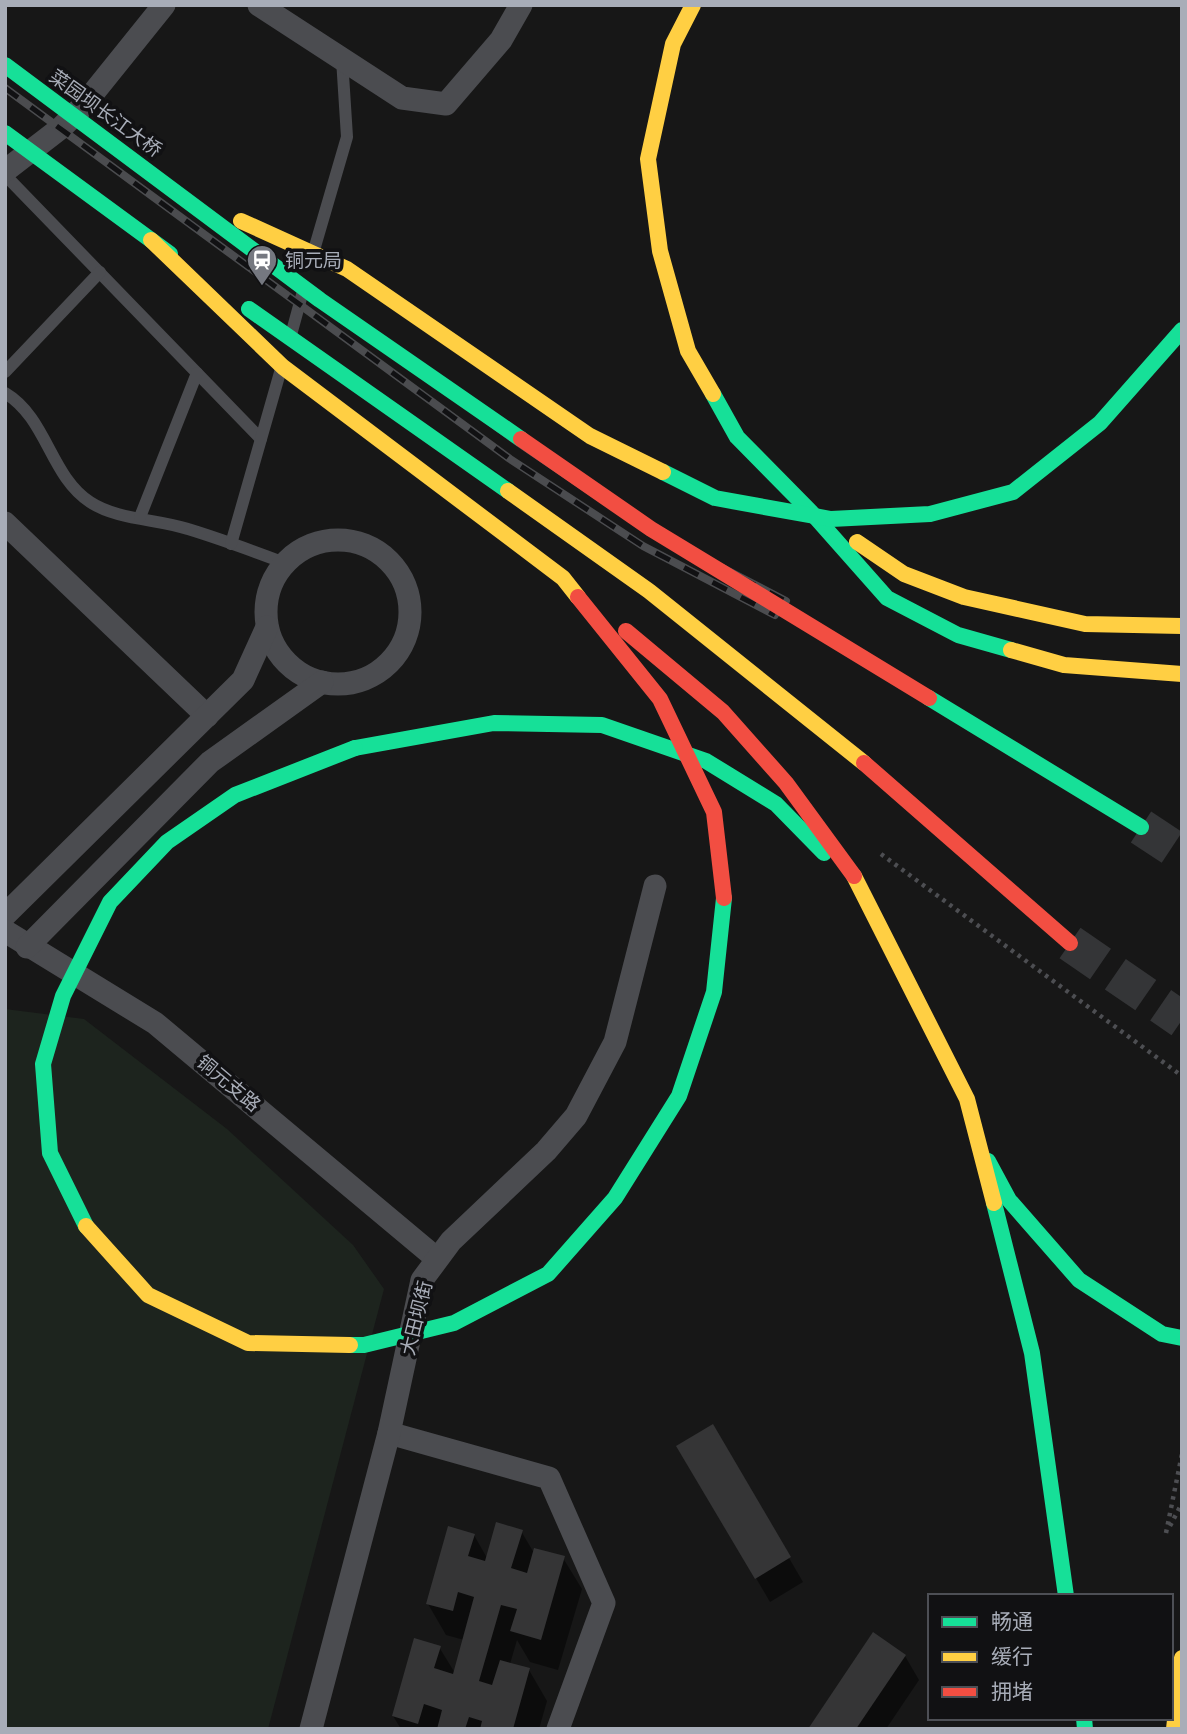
<svg xmlns="http://www.w3.org/2000/svg" width="1187" height="1734" viewBox="0 0 1187 1734" font-family="Raleway,'Noto Sans SC',sans-serif">
<style>
.green{fill:#1d241e}
.shadow{fill:#0007}
.building{fill:#353536}
.lines{fill:none;stroke-linecap:round;stroke-linejoin:round}
.primary-tunnel{stroke:#343537;stroke-width:37;stroke-dasharray:37 18;stroke-linecap:butt}
.path{stroke:#4d4e52;stroke-width:4.5;stroke-dasharray:3.5 5;stroke-linecap:butt}
.lane{stroke:#4b4c50;stroke-width:12}
.street{stroke:#4b4c50;stroke-width:23}
.fast{stroke:#16e098;stroke-width:16}
.slow{stroke:#ffcf43;stroke-width:16}
.rail-casing{stroke:#4b4c4f;stroke-width:8}
.rail{stroke:#111113;stroke-width:5;stroke-dasharray:16;stroke-linecap:butt}
.path-bridge{stroke:#4d4e52;stroke-width:4.5;stroke-dasharray:3.5 5;stroke-linecap:butt}
.fast-bridge{stroke:#16e098;stroke-width:16}
.slow-bridge{stroke:#ffcf43;stroke-width:16}
.jam-bridge{stroke:#f24e42;stroke-width:16}
.labels{text-anchor:middle;stroke-width:7;stroke-linejoin:round;paint-order:stroke}
.street-label{font-size:19px;fill:#a8adb8;stroke:#111113}
.poi-label{font-size:19px;fill:#a8adb8;stroke:#111113;text-anchor:start}
</style>
<rect width="100%" height="100%" fill="#171717"/>
<polygon class="green" points="5,1009 84,1019 227,1129 353,1245 384,1289 268,1729 5,1729"/>
<g class="shadow">
<polygon points="712,1426 803,1582 770,1602 679,1446"/>
<polygon points="521,1531 534,1553 563,1558 582,1589 558,1670 530,1662 517,1640 510,1664 529,1670 547,1701 539,1729 401,1729 393,1716 439,1647 455,1673 464,1640 446,1635 428,1604 474,1535 487,1558"/>
<polygon points="905,1656 919,1680 886,1729 810,1729"/>
</g>
<g class="building">
<polygon points="713,1424 791,1557 755,1579 676,1446"/>
<polygon points="496,1522 523,1530 511,1568 527,1573 534,1548 565,1556 541,1640 510,1631 517,1609 501,1605 479,1681 492,1685 500,1660 530,1668 513,1729 480,1729 482,1721 469,1717 465,1729 437,1729 442,1710 424,1704 418,1724 392,1716 414,1638 441,1646 434,1668 453,1674 474,1597 458,1592 453,1611 426,1604 448,1526 475,1534 468,1556 485,1561"/>
<polygon points="873,1632 906,1655 856,1729 808,1729"/>
</g>
<g class="lines">
<g class="primary-tunnel">
<polyline points="1141,827 1182,854"/>
<polyline points="1070,943 1182,1020"/>
</g>
<g class="path">
<polyline points="1170,1526 1182,1503"/>
<polyline points="1166,1533 1182,1454"/>
</g>
<g class="lane">
<polyline points="5,175 261,439"/>
<polyline points="314,250 347,137 342,59"/>
<polyline points="291,335 303,291"/>
<polyline points="5,372 100,272"/>
<path d="M5,393C47,418 50,476 90,502C117,520 158,519 188,529C221,539 253,551 285,563"/>
<polyline points="140,517 197,373"/>
<polyline points="231,544 281,369"/>
</g>
<g class="street">
<polyline points="259,5 402,98 446,104 501,40 521,5"/>
<polyline points="5,171 62,127 82,107 164,5"/>
<polyline points="5,523 207,716"/>
<circle cx="338" cy="612" r="72"/>
<polyline points="5,915 243,680 267,627"/>
<polyline points="5,931 155,1023 436,1258"/>
<polyline points="27,947 210,762 322,682"/>
<polyline points="389,1433 549,1478 604,1603 558,1729"/>
<polyline points="311,1729 389,1433 422,1280 451,1241 546,1151 576,1116 615,1042 655,886"/>
</g>
<g class="fast">
<polyline points="713,394 737,437 810,511 887,598 958,635 1011,650"/>
<polyline points="355,748 494,723 602,725 706,761 776,804 824,853"/>
<polyline points="988,1161 1009,1200 1079,1280 1162,1334 1182,1338"/>
<polyline points="1084,1718 1085,1729"/>
</g>
<g class="slow">
<polyline points="693,5 673,44 648,159 660,251 688,351 713,394"/>
<polyline points="857,542 904,574 964,597 1085,624 1182,626"/>
<polyline points="1011,650 1064,665 1182,674"/>
<polyline points="1174,1729 1182,1658"/>
</g>
<g class="rail-casing">
<g id="rail">
<polyline points="5,68 519,443 643,527 786,601"/>
<polyline points="5,88 510,459 643,546 775,615"/>
</g>
</g>
<use href="#rail" class="rail"/>
<polyline class="path-bridge" points="881,854 1182,1076"/>
<g class="fast-bridge">
<polyline points="5,65 320,300 521,439"/>
<polyline points="5,133 170,254"/>
<polyline points="249,309 508,491"/>
<polyline points="663,472 715,498 831,519 930,514 1013,492 1100,423 1182,330"/>
<polyline points="929,698 1141,827"/>
<polyline points="994,1203 1032,1353 1066,1596"/>
<polyline points="86,1226 50,1153 43,1064 63,996 110,902 167,842 235,795 355,748"/>
<polyline points="350,1345 364,1345 454,1323 548,1274 615,1198 679,1096 714,992 724,898"/>
</g>
<g class="slow-bridge">
<polyline points="241,221 347,269 590,436 663,472"/>
<polyline points="151,240 283,367 563,578 578,597"/>
<polyline points="508,491 649,591 864,763"/>
<polyline points="854,876 967,1099 994,1203"/>
<polyline points="86,1226 148,1295 248,1343 350,1345"/>
</g>
<g class="jam-bridge">
<polyline points="521,439 651,529 929,698"/>
<polyline points="578,597 660,699 714,812 724,898"/>
<polyline points="626,631 723,712 786,783 854,876"/>
<polyline points="864,763 1070,943"/>
</g>
</g>
<defs>
<g id="station-pin" transform="scale(1.575)"><path d="M0 17L-7.5 6A9.5 9.5 0 1 1 7.5 6Z" fill="#757880" stroke="#111113"/><path d="M-3-6H3Q5-6 5-4V2Q5 4 3 4L4.5 6H3L1.5 4h-3L-3 6H-4.5L-3 4Q-5 4-5 2V-4Q-5-6-3-6ZM-3.5-4v3h7v-3ZM-3.5 1v1.5H-2V1ZM2 1v1.5H3.5V1Z" fill="#fff"/></g>
</defs>
<g fill-rule="evenodd">
<use href="#station-pin" x="262" y="260"/>
</g>
<g class="labels">
<g class="street-label">
<text transform="translate(106 113) rotate(36)" y="7">菜园坝长江大桥</text>
<text transform="translate(229 1083) rotate(40)" y="7">铜元支路</text>
<text transform="translate(416 1318) rotate(-76)" y="7">大田坝街</text>
</g>
<g class="poi-label">
<text x="285" y="267">铜元局</text>
</g>
</g>
<rect width="1187" height="1734" fill="none" stroke="#a8adb8" stroke-width="14"/>
<rect x="928" y="1594" width="245" height="126" fill="#111113" stroke="#4d4f55" stroke-width="2"/>
<rect x="942" y="1617" width="35" height="10" fill="#16e098" stroke="#4d4f55" stroke-width="2"/>
<text x="991" y="1629" font-size="21" fill="#a8adb8">畅通</text>
<rect x="942" y="1652" width="35" height="10" fill="#ffcf43" stroke="#4d4f55" stroke-width="2"/>
<text x="991" y="1664" font-size="21" fill="#a8adb8">缓行</text>
<rect x="942" y="1687" width="35" height="10" fill="#f24e42" stroke="#4d4f55" stroke-width="2"/>
<text x="991" y="1699" font-size="21" fill="#a8adb8">拥堵</text>
</svg>
